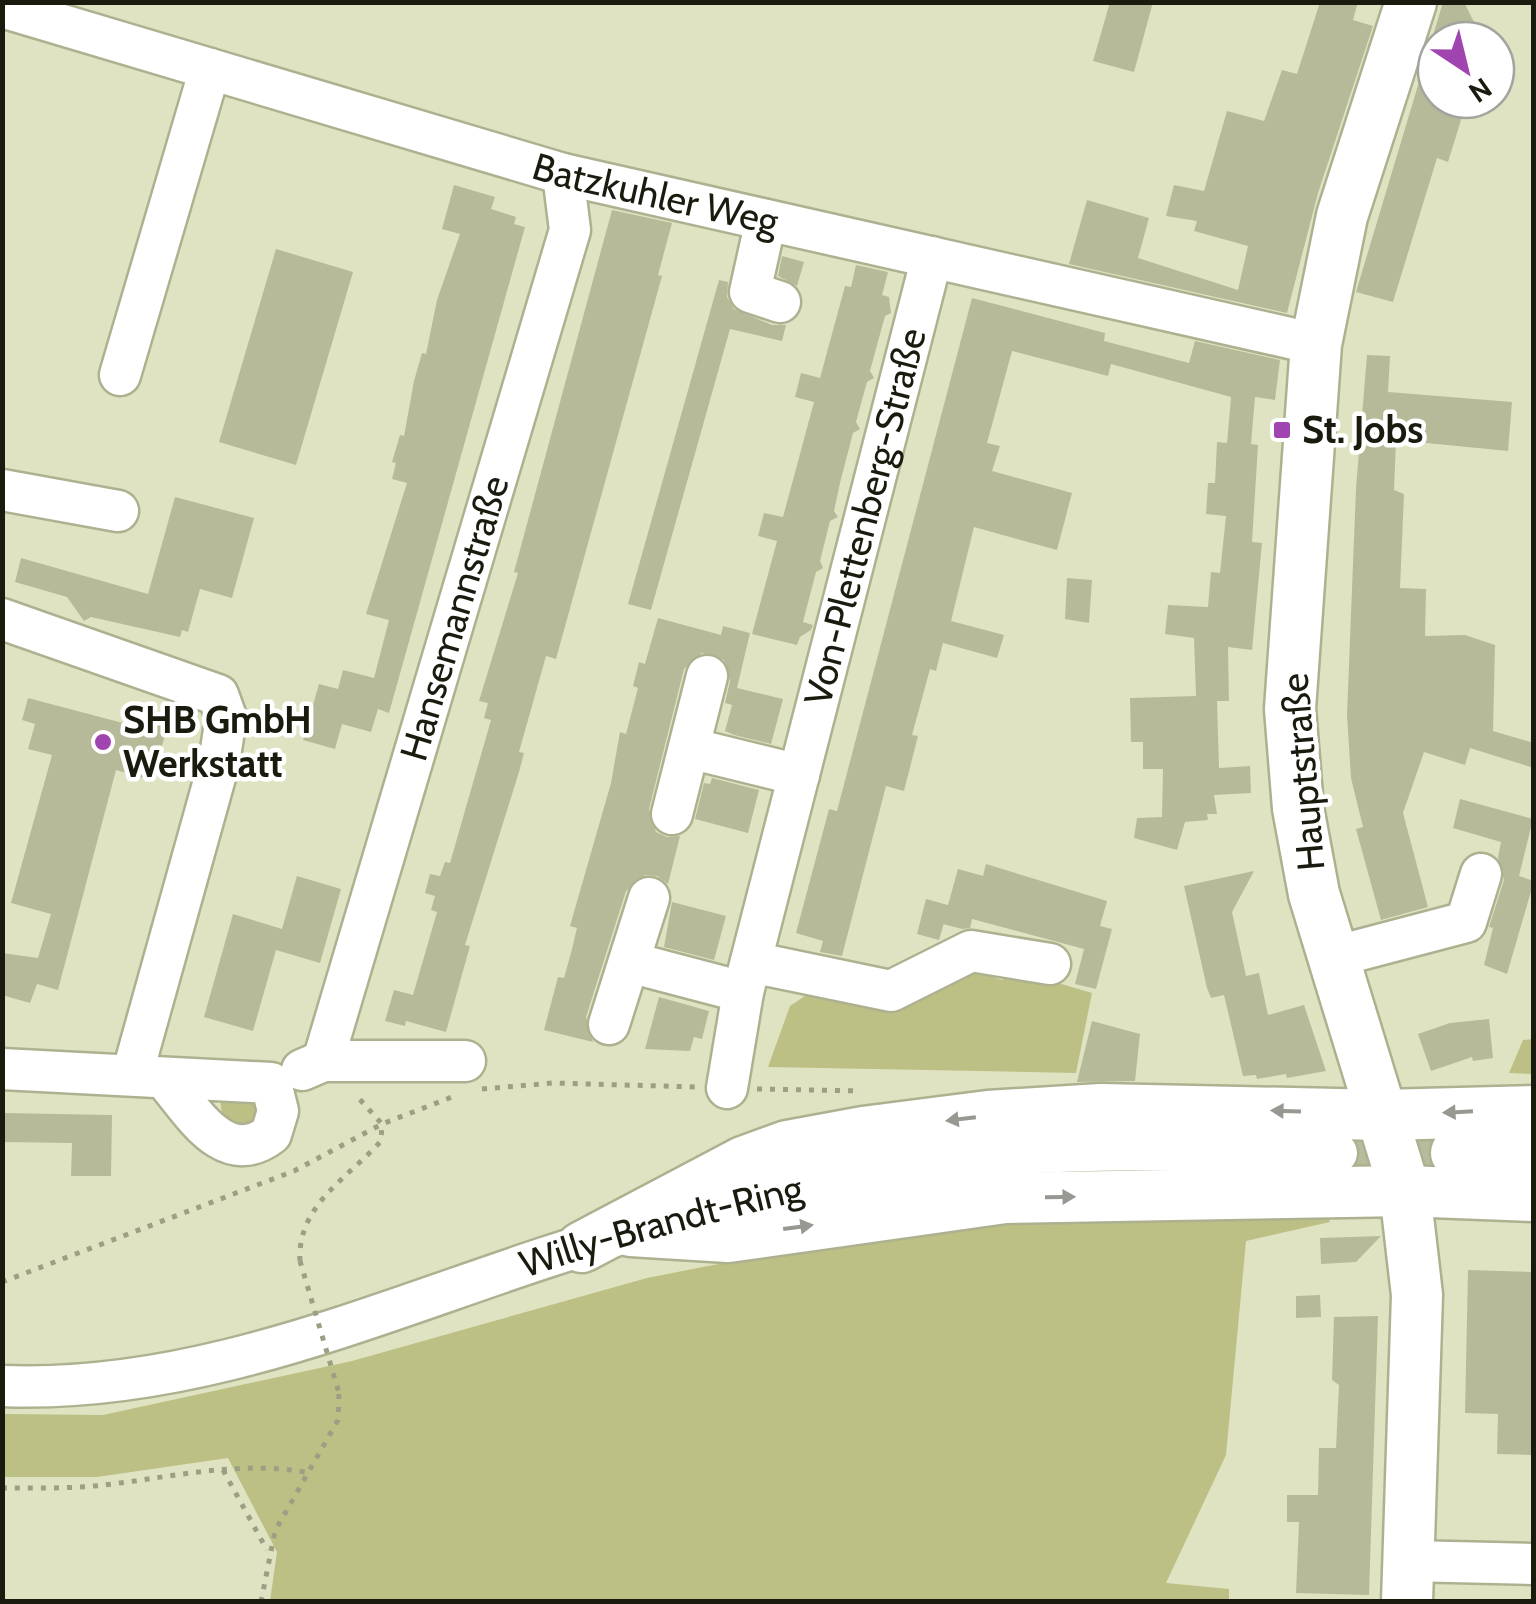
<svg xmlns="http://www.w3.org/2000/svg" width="1536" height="1604" viewBox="0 0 1536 1604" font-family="Cabin,sans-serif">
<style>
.green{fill:#bcc085}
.building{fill:#b7ba99}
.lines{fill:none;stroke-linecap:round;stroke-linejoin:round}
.major-tunnel{stroke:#b8bb9d;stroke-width:50;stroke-dasharray:50 25;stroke-linecap:butt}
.minor-casing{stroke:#aeb190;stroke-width:45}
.major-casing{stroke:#aeb190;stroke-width:55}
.path{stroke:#9d9f84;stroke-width:5;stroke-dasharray:5 8;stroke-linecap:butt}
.minor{stroke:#fff;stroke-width:40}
.major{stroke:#fff;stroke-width:50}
.path-bridge{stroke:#9d9f84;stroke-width:5;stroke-dasharray:5 8;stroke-linecap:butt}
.oneway{fill:#989893}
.poi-dot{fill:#a045b0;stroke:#fff;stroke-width:4}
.labels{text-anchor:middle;stroke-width:9;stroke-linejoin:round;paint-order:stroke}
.street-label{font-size:38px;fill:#1a1b0e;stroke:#fff}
.poi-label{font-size:38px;font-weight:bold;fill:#1a1b0e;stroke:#fff;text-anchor:start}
</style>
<rect width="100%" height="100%" fill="#e0e3c1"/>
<g class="green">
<polygon points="967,968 1002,980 1021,972 1092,993 1076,1073 768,1067 790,1006 820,986"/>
<polygon points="1533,1039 1533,1074 1509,1073 1523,1040"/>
<polygon points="249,1093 264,1112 246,1131 222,1116 220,1098"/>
<polygon points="1326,1210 1330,1222 1246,1241 1226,1455 1166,1583 1229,1589 1229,1601 270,1601 277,1552 228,1458 97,1477 3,1477 3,1414 103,1415 352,1361 647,1278 973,1214"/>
</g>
<g class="building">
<polygon points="1110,2 1153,2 1134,72 1093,61"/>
<polygon points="1320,2 1358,2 1353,20 1373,26 1318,193 1287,313 1069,264 1087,200 1149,218 1138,258 1238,290 1248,246 1194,231 1197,221 1166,216 1174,185 1204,191 1227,111 1264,121 1282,70 1297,74"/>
<polygon points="1443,2 1464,2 1483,40 1436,40 1436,100 1465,107 1448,162 1437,158 1393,302 1356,292"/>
<polygon points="454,185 495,197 491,209 516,217 514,224 525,227 389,713 378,709 371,732 342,724 335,749 303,740 319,684 338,689 343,670 374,678 389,620 366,614 407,483 392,479 396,463 392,462 400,435 404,436 414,381 422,353 426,354 437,300 460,234 442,229"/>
<polygon points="612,210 672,223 658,275 662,276 556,659 546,656 519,752 524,753 519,772 465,945 470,946 446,1032 406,1021 405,1026 385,1021 394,990 413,995 437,912 431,910 435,896 425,893 430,874 440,876 445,862 450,863 491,720 484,718 488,703 479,701 518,573 514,572"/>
<polygon points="276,249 353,272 296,465 219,442"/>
<polygon points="782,256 804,262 797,286 778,276"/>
<polygon points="856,265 888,272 882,295 889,297 891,313 885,316 870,371 874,378 867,382 856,422 860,429 853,433 840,483 834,511 838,517 830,521 820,561 823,568 816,572 803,622 813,625 811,630 800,637 797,645 752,634 777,541 758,536 764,513 783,517 814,402 795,397 801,373 820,378 845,286 851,287"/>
<polygon points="719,280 728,282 727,297 734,309 772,325 786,325 782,341 730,329 651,610 628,604"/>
<polygon points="972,298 1105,333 1104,341 1189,363 1195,341 1280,360 1275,400 1255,397 1251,444 1258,445 1252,542 1262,543 1252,650 1228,647 1229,701 1217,701 1219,768 1250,766 1251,793 1214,795 1217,814 1207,814 1208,820 1185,822 1177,850 1134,838 1137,818 1162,817 1163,769 1143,769 1143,742 1131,742 1130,698 1196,696 1194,638 1165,634 1168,605 1208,607 1211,572 1220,573 1226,516 1206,514 1208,483 1215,483 1217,442 1227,443 1231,397 1111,364 1108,376 1012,351 987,443 1000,446 992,471 1072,493 1057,550 974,527 951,621 1004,635 997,658 943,643 936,671 930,669 912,735 918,736 904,791 886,786 842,956 820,952 823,941 796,933 829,809 837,811"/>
<polygon points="1367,355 1390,356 1388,392 1512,402 1508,451 1396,440 1394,490 1404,494 1400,588 1426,589 1425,636 1465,635 1495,645 1493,731 1534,743 1534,768 1470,748 1465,765 1424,752 1403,813 1428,907 1381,920 1356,829 1363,827 1351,778 1347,715 1356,488"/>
<polygon points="175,497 254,518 232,598 200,589 188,632 182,630 180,637 91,617 84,621 67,597 15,582 21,558 148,594"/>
<polygon points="1067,578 1092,580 1089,623 1065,619"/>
<polygon points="658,618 721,635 723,626 750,633 737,688 783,699 771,744 734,735 725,731 732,705 725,703 730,681 724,660 702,653 684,669 649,809 656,832 667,837 680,836 668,884 657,876 645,875 626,891 586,1017 593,1042 544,1030 558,977 564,978 571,953 577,928 570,926 611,783 620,732 626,734 638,688 633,686 639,662 645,664"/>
<polygon points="28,698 138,727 141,715 168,723 153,781 116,770 58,990 37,984 30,1003 2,995 2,953 38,958 51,914 11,903 52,755 28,749 35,724 22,720"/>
<polygon points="712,778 759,790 748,833 695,819 704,783 710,784"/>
<polygon points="1460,799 1533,819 1519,876 1534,881 1507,974 1484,965 1493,928 1489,927 1504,880 1498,857 1501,842 1453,828"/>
<polygon points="986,864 1107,901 1100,926 1112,929 1096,989 1075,984 1084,949 972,919 970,928 962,929 943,924 946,916 939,940 917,934 926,899 948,905 958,869 983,876"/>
<polygon points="1254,871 1232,912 1246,976 1259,973 1268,1015 1304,1005 1326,1071 1287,1078 1286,1074 1257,1079 1256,1075 1243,1076 1224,995 1211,998 1207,988 1184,886"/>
<polygon points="297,876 341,889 320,963 276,950 253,1031 204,1017 233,914 282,929"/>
<polygon points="672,902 726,916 714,960 664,947"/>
<polygon points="659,997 709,1011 702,1039 694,1037 690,1051 645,1049"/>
<polygon points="1489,1019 1493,1058 1473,1061 1472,1057 1431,1071 1418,1034 1450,1023"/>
<polygon points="1092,1021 1140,1034 1135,1081 1077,1082"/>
<polygon points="2,1113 112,1115 111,1176 71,1176 72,1143 2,1142"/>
<polygon points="1381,1236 1356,1262 1321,1264 1320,1238"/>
<polygon points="1468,1270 1534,1272 1534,1455 1497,1454 1498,1414 1465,1413"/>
<polygon points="1320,1295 1321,1317 1296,1318 1296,1296"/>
<polygon points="1378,1316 1369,1595 1296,1593 1299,1522 1287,1522 1287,1495 1318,1495 1319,1448 1336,1448 1339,1385 1332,1380 1334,1317"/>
</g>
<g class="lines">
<polyline class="major-tunnel" points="1337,1153 1456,1153"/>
<g class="minor-casing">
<g id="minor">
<path id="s1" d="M2,7L563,174L1316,344"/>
<polyline points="766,220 750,292 780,302"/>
<polyline points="120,375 210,69"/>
<polyline points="2,490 118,511"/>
<polyline points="2,619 218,695 226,717 219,763 132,1075"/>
<polyline points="689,748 799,775"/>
<polyline points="672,814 707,676"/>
<polyline points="1333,957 1466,922 1481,874"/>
<polyline points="629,962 743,992"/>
<polyline points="751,962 891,991 971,951 1050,964"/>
<polyline points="609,1024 649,898"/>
<path id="s2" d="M323,1061L570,230L563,174"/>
<path d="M2,1069L271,1083L278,1111L271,1134C224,1170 192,1110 164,1078"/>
<polyline points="302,1070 323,1061 465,1061"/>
<path id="s3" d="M727,1088L743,992L932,257"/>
<path id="s4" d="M2,1386C224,1395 428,1287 636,1230C748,1199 860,1170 975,1158C1096,1146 1217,1151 1337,1153"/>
<polyline points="1408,1561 1534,1564"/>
</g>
</g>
<g class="major-casing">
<g id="major">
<polyline points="1456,1153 1534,1154"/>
<polyline points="631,1231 728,1237 1005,1198 1405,1191 1534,1196"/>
<polyline points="582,1247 743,1162 787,1146 863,1132 988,1116 1101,1109 1383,1115 1534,1111"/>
<polyline points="1407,1602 1417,1295 1405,1191 1314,894 1298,808 1290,709 1316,344 1342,216 1411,2"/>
</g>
</g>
<g class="path">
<polyline points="482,1089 553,1083 696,1087"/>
<polyline points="757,1089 861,1091"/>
<path d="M300,1261C297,1205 348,1178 381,1141L382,1124L355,1094"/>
<polyline points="2,1282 294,1171 382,1124 452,1097"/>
<polyline points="223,1470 267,1550"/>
<path d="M2,1488C38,1488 76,1489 112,1484C177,1476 239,1461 305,1472"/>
<polyline points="261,1602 275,1531 338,1420 339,1393"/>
</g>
<use href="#minor" class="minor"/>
<use href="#major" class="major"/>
<polyline class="path-bridge" points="300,1261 339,1393"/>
</g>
<defs><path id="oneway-solid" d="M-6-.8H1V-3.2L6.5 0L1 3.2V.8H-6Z" transform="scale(2.5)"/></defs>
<g class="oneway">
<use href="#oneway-solid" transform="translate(1286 1111) rotate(-178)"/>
<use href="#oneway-solid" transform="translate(1458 1112) rotate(177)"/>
<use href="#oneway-solid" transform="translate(961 1119) rotate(173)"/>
<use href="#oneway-solid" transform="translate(1060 1197) rotate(-1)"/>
<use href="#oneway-solid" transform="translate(798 1227) rotate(-8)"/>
</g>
<g class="poi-dot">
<rect x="1272" y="420" width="20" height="20" rx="5"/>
<circle cx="103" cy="742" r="10"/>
</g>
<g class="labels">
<g class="street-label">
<text dy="13" stroke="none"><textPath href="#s1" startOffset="680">Batzkuhler Weg</textPath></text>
<text dy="13" stroke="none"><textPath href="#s3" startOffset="588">Von-Plettenberg-Straße</textPath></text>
<text dy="13" stroke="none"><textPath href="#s2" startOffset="462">Hansemannstraße</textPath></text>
<text transform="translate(1303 772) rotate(-95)" y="13">Hauptstraße</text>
<text dy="13" stroke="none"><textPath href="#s4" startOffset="682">Willy-Brandt-Ring</textPath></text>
</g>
<g class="poi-label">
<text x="1302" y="443">St. Jobs</text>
<text x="123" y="733">SHB GmbH<tspan x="123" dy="44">Werkstatt</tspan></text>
</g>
</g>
<rect width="1536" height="1604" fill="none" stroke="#1a1b0e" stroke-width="10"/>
<g transform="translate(1466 70) rotate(145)"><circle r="48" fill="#ffffff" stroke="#a3a49f" stroke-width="2.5"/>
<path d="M0-8L18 38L0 25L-18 38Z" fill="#a045b0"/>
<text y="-15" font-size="28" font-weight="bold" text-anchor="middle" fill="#1a1b0e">N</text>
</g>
</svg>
